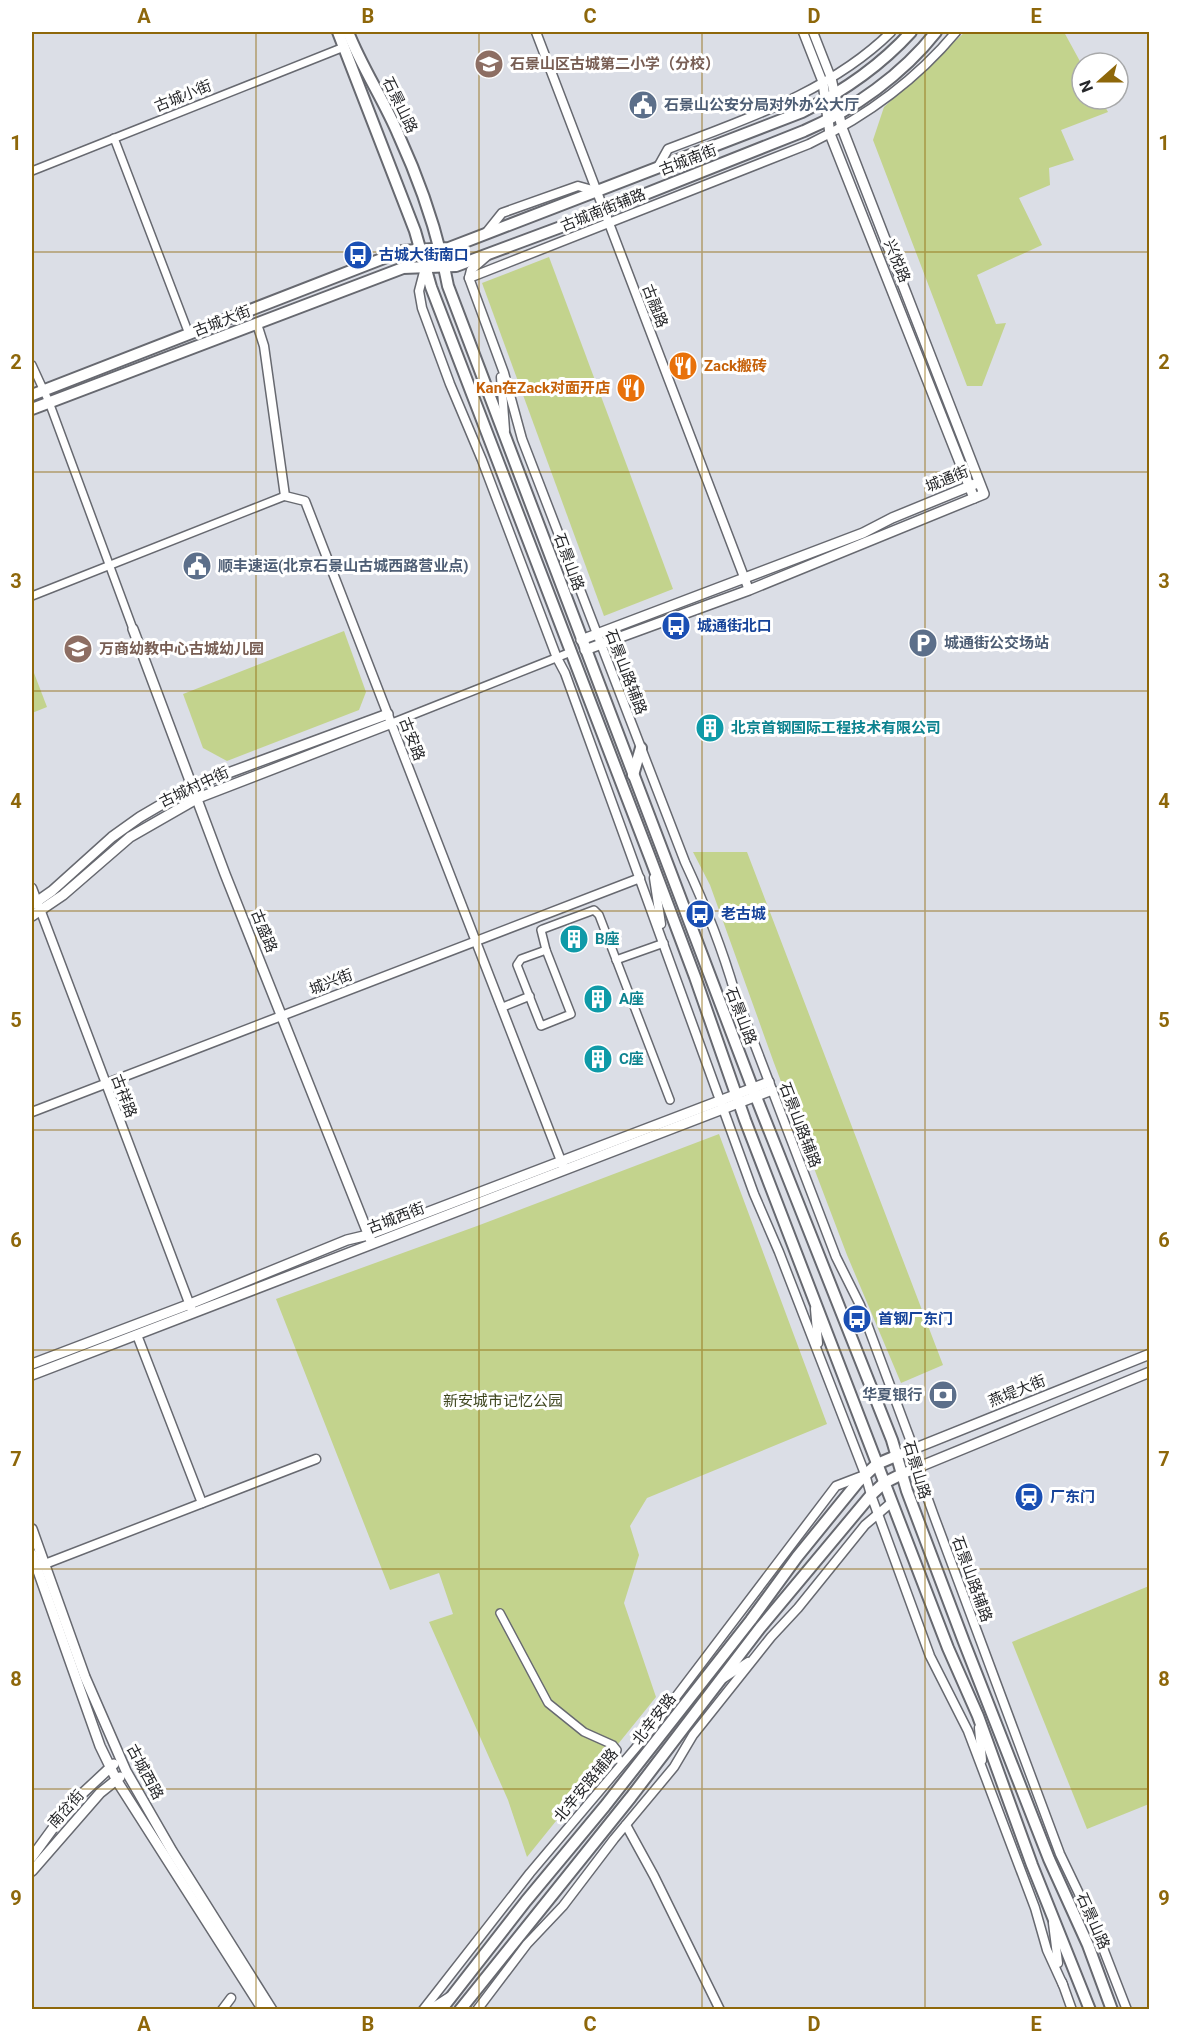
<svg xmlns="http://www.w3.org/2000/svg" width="1181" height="2041" viewBox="0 0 1181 2041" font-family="Roboto,'Noto Sans SC',sans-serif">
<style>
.green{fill:#c3d38d}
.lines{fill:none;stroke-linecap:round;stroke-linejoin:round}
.minor-casing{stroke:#676970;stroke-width:10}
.tertiary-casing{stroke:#676970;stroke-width:11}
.secondary-casing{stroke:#676970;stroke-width:12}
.primary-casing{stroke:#676970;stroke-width:14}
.minor{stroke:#fff;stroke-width:7}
.tertiary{stroke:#fff;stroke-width:8}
.secondary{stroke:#fff;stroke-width:9}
.primary{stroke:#fff;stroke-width:10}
.grid{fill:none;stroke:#8e670a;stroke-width:1.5;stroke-opacity:0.55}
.labels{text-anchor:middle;stroke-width:6;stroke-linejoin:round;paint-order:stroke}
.education-label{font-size:15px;font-weight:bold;fill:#785e54;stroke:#fff;text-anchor:start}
.street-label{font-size:15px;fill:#26272a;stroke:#fff}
.service-label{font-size:15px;font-weight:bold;fill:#4e5e75;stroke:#fff;text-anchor:start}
.transit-label{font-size:15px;font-weight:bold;fill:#164399;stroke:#fff;text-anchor:start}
.food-label{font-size:15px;font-weight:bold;fill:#c56008;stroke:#fff;text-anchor:start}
.culture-label{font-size:15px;font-weight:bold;fill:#0d838f;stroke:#fff;text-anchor:start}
.park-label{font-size:15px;fill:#3c441c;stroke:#fff}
.neatline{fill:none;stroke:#8e670a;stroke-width:2}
.grid-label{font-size:20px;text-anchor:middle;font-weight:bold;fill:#8e670a}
</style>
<rect width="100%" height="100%" fill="#dbdee6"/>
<g class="green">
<polygon points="965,32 1064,32 1082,65 1082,99 1101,99 1108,112 1061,130 1074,160 1049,168 1050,185 1019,198 1042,245 977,275 996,324 1006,323 982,386 967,386 873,140 884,107"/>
<polygon points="549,257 673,589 604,616 482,283"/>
<polygon points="344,631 366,692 359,710 227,761 203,748 183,694"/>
<polygon points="34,673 47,707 32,713 32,674"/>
<polygon points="693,852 747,852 943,1365 901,1383 847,1255 774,1063 710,885"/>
<polygon points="719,1134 827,1424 647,1498 630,1526 639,1555 624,1603 656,1697 527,1857 508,1800 429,1622 453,1614 439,1573 390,1590 276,1299 477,1226"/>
<polygon points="1149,1586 1149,1804 1087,1829 1012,1642"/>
</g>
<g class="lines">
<g class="minor-casing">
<g id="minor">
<polyline points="114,138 189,334"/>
<polyline points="32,171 344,47"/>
<polyline points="32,365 49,402 133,629"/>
<polyline points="32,596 285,496"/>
<polyline points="392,723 571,652"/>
<polyline points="546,950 541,930 543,929 594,910 599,915 670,1100"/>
<polygon points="546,950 571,1014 541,1026 517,965 521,959"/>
<polyline points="616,960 664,943"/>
<polyline points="503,1007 530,996"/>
<polyline points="500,1613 548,1703 584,1732 613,1745 617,1750 615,1756 622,1762"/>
</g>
</g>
<g class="tertiary-casing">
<g id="tertiary">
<polyline points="536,32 749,590"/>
<polyline points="803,32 823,83"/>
<polyline points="813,32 831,78"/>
<path d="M658,167L668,149C746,119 830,92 891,32"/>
<polyline points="486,233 502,213 578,186 596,191"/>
<path d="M487,256L471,270L469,278L504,373L522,439L685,862C705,905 722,948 735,993L836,1257L860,1305L920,1466L921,1480L934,1516L1060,1854L1094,1925L1127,2010"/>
<polyline points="425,268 419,291 422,308 450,384 482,460 557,658 565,673 754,1194 779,1252 865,1474 871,1495 930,1656 968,1731 1035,1908 1047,1950 1063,1985"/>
<path d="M469,278L809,144C865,117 916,80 956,32"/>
<polyline points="257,324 264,346 285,496 305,501 563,1166"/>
<polyline points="501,377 505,430"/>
<polyline points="654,878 661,924"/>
<polyline points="32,888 191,1308"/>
<polyline points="32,1112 640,878"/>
<polyline points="815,1309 818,1343"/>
<polyline points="137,1335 202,1503"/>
<polyline points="32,1569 316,1459"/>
<polyline points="724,1678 748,1662"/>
<polyline points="979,1728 982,1760"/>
<polyline points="626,1825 654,1876 720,2010"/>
<polyline points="1053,1923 1058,1963"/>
<polyline points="1062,1982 1072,2010"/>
<polyline points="222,2010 231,1998"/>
<polyline points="423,2010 530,1873 650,1731 836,1486 862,1476"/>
<polyline points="429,2010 449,1997"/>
<polyline points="477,2010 527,1944 563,1906 614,1839 674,1767 693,1735 771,1637 798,1608 865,1525 892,1502"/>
</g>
</g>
<g class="secondary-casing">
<g id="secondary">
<polyline points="823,83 830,134 974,498"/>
<polyline points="133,629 225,874 371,1241"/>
<polyline points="581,640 863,533 892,518 975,484"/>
<polyline points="585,650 749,590 984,494 842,128 831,78"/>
<polyline points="32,905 52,891 112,837 140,817 193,786 388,714"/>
<polyline points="32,916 63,895 130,837 198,798 392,723"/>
<polyline points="32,1364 190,1304 347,1240 368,1235 769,1082"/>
<polyline points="32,1375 772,1090"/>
<polyline points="896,1456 1150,1354"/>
<polyline points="902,1474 1150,1372"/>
<polyline points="32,1529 85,1677 126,1771 172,1851 272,2010"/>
<polyline points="32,1554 100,1746 117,1781 263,2010"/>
<polyline points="32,1857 70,1805 114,1764"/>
<polyline points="32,1871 100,1793 120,1777"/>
</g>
</g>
<g class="primary-casing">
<g id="primary">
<polyline points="338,32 415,231 431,287 651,860 695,977 745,1120 948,1648 978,1716 1032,1865 1090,2010"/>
<path d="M348,32C362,68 384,100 399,136C421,184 438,234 448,286L756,1097L892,1440L907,1491L964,1642L1049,1859L1088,1945L1112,2010"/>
<path d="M32,395L402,251L449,248L802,112C842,92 881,65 911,32"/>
<path d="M32,409L403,268L456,266L585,218L804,131C853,110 903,74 936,32"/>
<polyline points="633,775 641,748"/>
<polyline points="441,2010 526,1901 605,1806 751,1620 797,1557 858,1482 877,1464 896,1456"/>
<polyline points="460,2010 631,1797 760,1628 871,1495 884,1483 902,1474"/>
</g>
</g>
<use href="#minor" class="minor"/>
<use href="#tertiary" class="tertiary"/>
<use href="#secondary" class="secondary"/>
<use href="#primary" class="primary"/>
</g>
<path class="grid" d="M256,32V2010M479,32V2010M702,32V2010M925,32V2010M32,252H1150M32,472H1150M32,691H1150M32,911H1150M32,1130H1150M32,1350H1150M32,1569H1150M32,1789H1150"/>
<defs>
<g id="school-disc" transform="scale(1.5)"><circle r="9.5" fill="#8d6e63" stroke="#fff"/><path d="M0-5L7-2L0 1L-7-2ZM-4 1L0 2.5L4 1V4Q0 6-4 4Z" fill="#fff"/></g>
<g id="civic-disc" transform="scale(1.5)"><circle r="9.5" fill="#5c6f8a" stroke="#fff"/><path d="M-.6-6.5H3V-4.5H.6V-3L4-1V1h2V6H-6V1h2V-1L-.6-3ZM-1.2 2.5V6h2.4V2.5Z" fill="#fff"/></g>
<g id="bus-disc" transform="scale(1.5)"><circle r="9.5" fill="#1a4fb4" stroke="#fff"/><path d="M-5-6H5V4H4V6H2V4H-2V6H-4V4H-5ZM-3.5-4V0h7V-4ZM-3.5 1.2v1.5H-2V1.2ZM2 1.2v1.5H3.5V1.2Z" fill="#fff"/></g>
<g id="restaurant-disc" transform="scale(1.5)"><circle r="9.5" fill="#e8710a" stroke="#fff"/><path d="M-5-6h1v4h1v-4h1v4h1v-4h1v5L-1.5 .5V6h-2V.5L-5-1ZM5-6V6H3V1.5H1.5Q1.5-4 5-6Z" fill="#fff"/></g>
<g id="parking-disc" transform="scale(1.5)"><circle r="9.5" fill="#5c6f8a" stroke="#fff"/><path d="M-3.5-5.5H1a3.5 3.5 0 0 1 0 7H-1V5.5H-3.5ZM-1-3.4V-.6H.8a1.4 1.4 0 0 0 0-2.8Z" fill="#fff"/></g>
<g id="building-disc" transform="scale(1.5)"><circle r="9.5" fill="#0f9aa8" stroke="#fff"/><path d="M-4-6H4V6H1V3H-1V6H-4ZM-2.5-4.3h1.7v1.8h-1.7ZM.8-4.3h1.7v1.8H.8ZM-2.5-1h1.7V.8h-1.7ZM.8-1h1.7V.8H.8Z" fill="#fff"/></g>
<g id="bank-disc" transform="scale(1.5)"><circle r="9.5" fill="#5c6f8a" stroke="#fff"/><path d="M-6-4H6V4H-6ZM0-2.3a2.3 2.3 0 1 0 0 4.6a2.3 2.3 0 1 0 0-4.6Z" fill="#fff"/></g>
<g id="station-disc" transform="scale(1.5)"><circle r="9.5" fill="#1a4fb4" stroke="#fff"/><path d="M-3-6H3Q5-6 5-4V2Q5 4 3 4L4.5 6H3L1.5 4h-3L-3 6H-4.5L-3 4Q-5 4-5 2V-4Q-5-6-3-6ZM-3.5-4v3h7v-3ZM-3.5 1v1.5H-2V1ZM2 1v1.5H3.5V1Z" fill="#fff"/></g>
</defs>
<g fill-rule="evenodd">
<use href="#school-disc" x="489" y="64"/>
<use href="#civic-disc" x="643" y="105"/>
<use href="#bus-disc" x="358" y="255"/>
<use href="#restaurant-disc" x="683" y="366"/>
<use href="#restaurant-disc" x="631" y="388"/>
<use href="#civic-disc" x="197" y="566"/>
<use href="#bus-disc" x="676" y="626"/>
<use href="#parking-disc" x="923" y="643"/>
<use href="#school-disc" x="78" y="649"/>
<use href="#building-disc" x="710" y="728"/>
<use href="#bus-disc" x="700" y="914"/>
<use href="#building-disc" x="574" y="939"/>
<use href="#building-disc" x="598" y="999"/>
<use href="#building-disc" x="598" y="1059"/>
<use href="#bus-disc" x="857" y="1319"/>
<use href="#bank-disc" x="943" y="1395"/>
<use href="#station-disc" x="1029" y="1497"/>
</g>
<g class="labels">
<g class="education-label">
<text x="510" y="69">石景山区古城第二小学（分校）</text>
<text x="99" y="654">万商幼教中心古城幼儿园</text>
</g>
<g class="street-label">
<text transform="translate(183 96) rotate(-22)" y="5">古城小街</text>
<text transform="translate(400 105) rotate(64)" y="5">石景山路</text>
<text transform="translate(688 160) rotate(-21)" y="5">古城南街</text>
<text transform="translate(603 210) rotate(-22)" y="5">古城南街辅路</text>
<text transform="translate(897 261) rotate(68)" y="5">兴悦路</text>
<text transform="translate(655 306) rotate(69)" y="5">古融路</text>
<text transform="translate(222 321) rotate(-21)" y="5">古城大街</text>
<text transform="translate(947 479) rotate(-22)" y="5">城通街</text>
<text transform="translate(569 562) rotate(70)" y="5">石景山路</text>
<text transform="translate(626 672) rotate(69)" y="5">石景山路辅路</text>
<text transform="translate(412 739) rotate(69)" y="5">古安路</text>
<text transform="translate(194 787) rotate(-25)" y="5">古城村中街</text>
<text transform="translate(264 931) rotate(68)" y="5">古盛路</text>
<text transform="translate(331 982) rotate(-21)" y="5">城兴街</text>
<text transform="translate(741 1016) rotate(69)" y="5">石景山路</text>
<text transform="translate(124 1096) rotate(69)" y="5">古祥路</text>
<text transform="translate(800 1125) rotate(69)" y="5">石景山路辅路</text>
<text transform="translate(396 1218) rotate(-21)" y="5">古城西街</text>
<text transform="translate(1017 1391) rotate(-22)" y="5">燕堤大街</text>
<text transform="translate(917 1470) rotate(73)" y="5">石景山路</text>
<text transform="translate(972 1579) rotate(70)" y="5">石景山路辅路</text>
<text transform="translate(654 1719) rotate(-52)" y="5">北辛安路</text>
<text transform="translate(145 1772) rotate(62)" y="5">古城西路</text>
<text transform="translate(586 1785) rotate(-50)" y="5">北辛安路辅路</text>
<text transform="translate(66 1809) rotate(-48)" y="5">南岔街</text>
<text transform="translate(1093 1921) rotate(66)" y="5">石景山路</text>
</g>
<g class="service-label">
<text x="664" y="110">石景山公安分局对外办公大厅</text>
<text x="218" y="571">顺丰速运(北京石景山古城西路营业点)</text>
<text x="944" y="648">城通街公交场站</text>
<text x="922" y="1400" text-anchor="end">华夏银行</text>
</g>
<g class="transit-label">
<text x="379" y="260">古城大街南口</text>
<text x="697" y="631">城通街北口</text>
<text x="721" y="919">老古城</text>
<text x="878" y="1324">首钢厂东门</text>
<text x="1050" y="1502">厂东门</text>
</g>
<g class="food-label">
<text x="704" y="371">Zack搬砖</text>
<text x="610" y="393" text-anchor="end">Kan在Zack对面开店</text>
</g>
<g class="culture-label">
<text x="731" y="733">北京首钢国际工程技术有限公司</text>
<text x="595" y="944">B座</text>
<text x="619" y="1004">A座</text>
<text x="619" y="1064">C座</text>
</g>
<g class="park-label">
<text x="503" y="1406">新安城市记忆公园</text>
</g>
</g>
<rect width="1181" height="2041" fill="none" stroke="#ffffff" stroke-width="66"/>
<g transform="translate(1100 81) rotate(249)"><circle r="28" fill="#ffffff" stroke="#a8a9aa" stroke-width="1.5"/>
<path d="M0-4.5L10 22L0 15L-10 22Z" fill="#8e670a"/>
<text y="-9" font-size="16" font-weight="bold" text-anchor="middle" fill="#26272a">N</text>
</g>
<rect x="33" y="33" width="1115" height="1975" class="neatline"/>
<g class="grid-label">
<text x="144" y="23">A</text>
<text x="368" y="23">B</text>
<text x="590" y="23">C</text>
<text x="814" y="23">D</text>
<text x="1036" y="23">E</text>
<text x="16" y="150">1</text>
<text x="1164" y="150">1</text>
<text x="16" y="369">2</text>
<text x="1164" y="369">2</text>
<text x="16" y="588">3</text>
<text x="1164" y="588">3</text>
<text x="16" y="808">4</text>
<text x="1164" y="808">4</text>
<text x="16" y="1027">5</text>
<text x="1164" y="1027">5</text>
<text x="16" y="1247">6</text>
<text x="1164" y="1247">6</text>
<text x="16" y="1466">7</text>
<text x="1164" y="1466">7</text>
<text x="16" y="1686">8</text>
<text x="1164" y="1686">8</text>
<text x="16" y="1905">9</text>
<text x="1164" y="1905">9</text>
<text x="144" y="2031">A</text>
<text x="368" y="2031">B</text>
<text x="590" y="2031">C</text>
<text x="814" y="2031">D</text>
<text x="1036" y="2031">E</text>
</g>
</svg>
